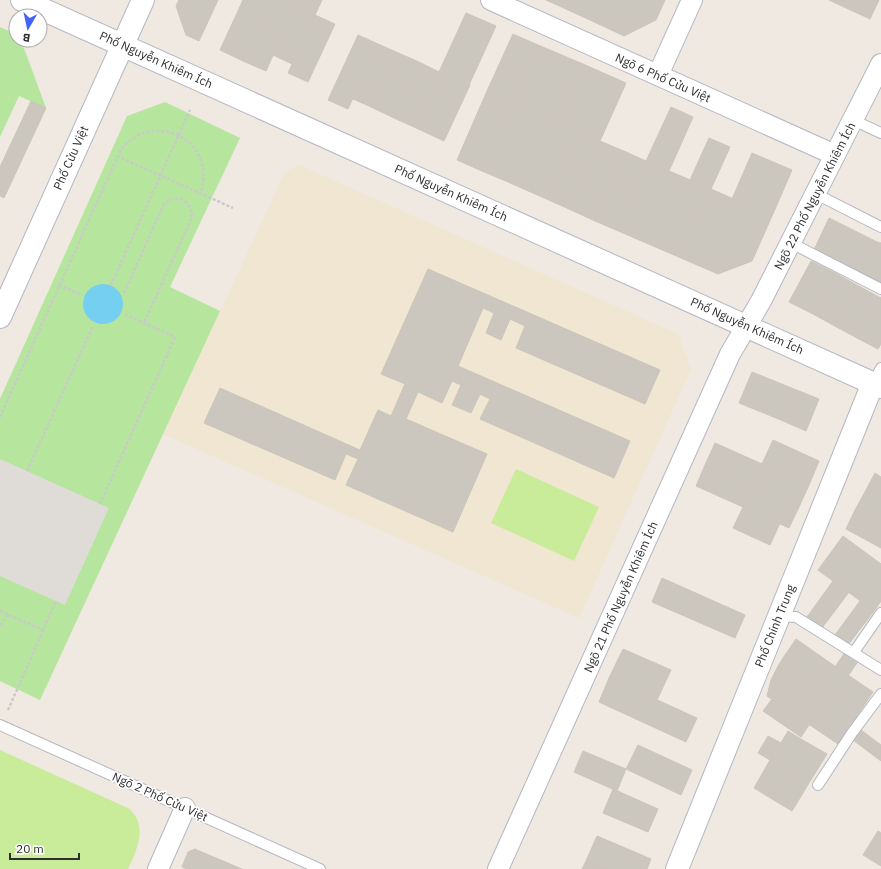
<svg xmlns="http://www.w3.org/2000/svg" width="881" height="869" viewBox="0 0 881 869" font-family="'IBM Plex Sans',sans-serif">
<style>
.education{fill:#f0e6d1}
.green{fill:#b6e59e}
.pitch{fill:#c9ec9a}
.plaza{fill:#dfdcd8}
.water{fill:#75cff0}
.building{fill:#cbc7bf;stroke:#cbc5ba}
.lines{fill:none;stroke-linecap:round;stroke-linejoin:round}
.service-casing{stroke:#b4b7c1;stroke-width:12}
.minor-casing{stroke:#b4b7c1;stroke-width:22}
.tertiary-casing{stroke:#b4b7c1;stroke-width:24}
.path{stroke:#c9c9c9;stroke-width:2.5;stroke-dasharray:3 2;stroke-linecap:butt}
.service{stroke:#fff;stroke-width:10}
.minor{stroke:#fff;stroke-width:20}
.tertiary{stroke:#fff;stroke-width:22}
.labels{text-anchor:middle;stroke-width:3.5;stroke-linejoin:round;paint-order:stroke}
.street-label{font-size:12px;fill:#2e2e2e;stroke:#fff}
</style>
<rect width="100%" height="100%" fill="#efe9e1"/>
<polygon class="education" points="299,165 678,334 691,369 579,618 163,434 285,172"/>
<g class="green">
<polygon points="0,27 16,34 16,40 21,40 46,108 19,96 0,137"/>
<polygon points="165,102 240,138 170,287 220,311 40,700 0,681 0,399 127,116"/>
</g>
<g class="pitch">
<polygon points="516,469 599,507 574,561 491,523"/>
<path d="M0,750L130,809C132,812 136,816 137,819C144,836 135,854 128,869H0Z"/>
</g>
<polygon class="plaza" points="0,459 109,508 65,605 0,576"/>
<circle class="water" cx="103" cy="304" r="20"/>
<g class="building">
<polygon points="179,0 218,0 199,41 186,35 176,6"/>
<polygon points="243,0 270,0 243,61 220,50"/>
<polygon points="270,0 282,0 295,6 266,71 243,61"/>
<polygon points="282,0 298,0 295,6"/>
<polygon points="298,0 322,0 315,15 295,6"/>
<polygon points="546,0 570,0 566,9"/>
<polygon points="570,0 617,0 605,27 566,9"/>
<polygon points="617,0 665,0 656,20 624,36 605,27"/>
<polygon points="829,0 879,0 870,19"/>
<polygon points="295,6 315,15 292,64 273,55"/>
<polygon points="466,13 496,26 469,85 439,72"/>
<polygon points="315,15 335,24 308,82 288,73"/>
<polygon points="513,34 538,45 512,102 487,91"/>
<polygon points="358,35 378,44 348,109 328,100"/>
<polygon points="378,44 396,52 371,107 353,99"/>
<polygon points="538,45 583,64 558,122 512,102"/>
<polygon points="396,52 419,62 394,118 371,107"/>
<polygon points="419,62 439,72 414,127 394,118"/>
<polygon points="583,64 626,83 600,141 558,122"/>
<polygon points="439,72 470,85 444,141 414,127"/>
<polygon points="487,91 512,102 482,171 457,160"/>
<polygon points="31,101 46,108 4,198 0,196 0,167"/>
<polygon points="512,102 538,113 508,182 482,171"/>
<polygon points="671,107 693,117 669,171 646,161"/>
<polygon points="538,113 581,132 551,201 508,182"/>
<polygon points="581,132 600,141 569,209 551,201"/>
<polygon points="709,138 730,147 711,189 690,180"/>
<polygon points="600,141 626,152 595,221 569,209"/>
<polygon points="626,152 646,161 616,230 595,221"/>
<polygon points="752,153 792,170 772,216 732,199"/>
<polygon points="646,161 711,189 681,258 616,230"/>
<polygon points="711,189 772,216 752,261 718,274 681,258"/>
<polygon points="829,218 855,231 838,264 813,252"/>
<polygon points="855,231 877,242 861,275 838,264"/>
<polygon points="877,242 881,243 881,285 861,275"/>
<polygon points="811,261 835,273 813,314 789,302"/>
<polygon points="428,269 660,370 645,404 516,348 525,326 510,319 501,340 486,333 494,313 483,308 458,366 630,441 614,478 480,419 490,399 480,394 471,413 452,405 461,385 452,381 442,403 418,392 406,419 487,454 453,532 346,485 358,459 346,454 335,480 204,423 220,388 360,450 378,410 391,416 405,384 381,374"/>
<polygon points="835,273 855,284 833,325 813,314"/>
<polygon points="855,284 879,297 857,338 833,325"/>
<polygon points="879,297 881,298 881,344 878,349 857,338"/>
<polygon points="752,372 794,389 781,420 739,403"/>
<polygon points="794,389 819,399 806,431 781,420"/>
<polygon points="773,440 795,450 784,474 762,464"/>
<polygon points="715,443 762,464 752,486 705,465"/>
<polygon points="795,450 819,461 809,485 784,474"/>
<polygon points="762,464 809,485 799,507 752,486"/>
<polygon points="705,465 752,486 743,507 696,486"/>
<polygon points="875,473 881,477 881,498 866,490"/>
<polygon points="752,486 799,507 789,528 743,507"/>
<polygon points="866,490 881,498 881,523 855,510"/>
<polygon points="743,507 780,523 770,545 733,528"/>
<polygon points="855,510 881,523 881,548 846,529"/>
<polygon points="843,536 881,564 881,601 874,611 818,570"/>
<polygon points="662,578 745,615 735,638 652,602"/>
<polygon points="833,581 849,592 822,628 807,617"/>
<polygon points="860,601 874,611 848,645 835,635"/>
<polygon points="796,639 836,667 823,685 783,658"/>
<polygon points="623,649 671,670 657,700 609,678"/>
<polygon points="846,651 859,660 830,702 817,693"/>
<polygon points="783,658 823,685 817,693 778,666"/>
<polygon points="778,666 815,692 807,704 771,680"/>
<polygon points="848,675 873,692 855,719 830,702"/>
<polygon points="609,678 697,718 686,742 599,702"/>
<polygon points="771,680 807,704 798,717 767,696"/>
<polygon points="815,692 855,719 847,731 807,704"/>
<polygon points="772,699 809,725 801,737 763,711"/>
<polygon points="807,704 847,731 838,744 798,717"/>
<polygon points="861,730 881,745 881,761 853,740"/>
<polygon points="788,731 806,742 789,771 758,753 768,736 781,743"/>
<polygon points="806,742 827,754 809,783 789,771"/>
<polygon points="638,745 692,770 681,795 626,769"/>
<polygon points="583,751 626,769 617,791 574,772"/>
<polygon points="770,760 789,771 772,799 754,788"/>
<polygon points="789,771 809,783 792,811 772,799"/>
<polygon points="613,789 658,809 648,832 603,813"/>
<polygon points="878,831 881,833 881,866 863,855"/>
<polygon points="597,836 651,859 647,869 604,869 586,861"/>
<polygon points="195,849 197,850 242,869 187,869 182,867 188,852"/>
<polygon points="586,861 604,869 582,869"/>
</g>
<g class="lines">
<g class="service-casing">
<g id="service">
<polyline points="853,120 881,133"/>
<polyline points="816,194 881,227"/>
<polyline points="791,243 881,289"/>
<polyline points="873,383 881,368"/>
<polyline points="779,616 796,617 881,670"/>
<polyline points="854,652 881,613"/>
<polyline points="0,725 320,869"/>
<polyline points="818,785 852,733 881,694"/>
</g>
</g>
<g class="minor-casing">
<g id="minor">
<polyline points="491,0 835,155"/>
<polyline points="658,75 692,0"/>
<polyline points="158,869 185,808"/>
<polyline points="498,869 730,354 761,301 881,64"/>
</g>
</g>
<g class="tertiary-casing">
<g id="tertiary">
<polyline points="22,0 881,387"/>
<polyline points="0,317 143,0"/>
<polyline points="677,869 873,383"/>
</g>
</g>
<g class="path">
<polyline points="117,156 233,208"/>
<polyline points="59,285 82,295"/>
<polyline points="111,285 190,110"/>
<path d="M124,293L164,204C177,193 191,200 192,217L144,323"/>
<path d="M0,417L121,149C129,142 136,134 146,132C184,124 214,157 200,194"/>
<polyline points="27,471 93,326"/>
<polyline points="100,504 175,337 124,314"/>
<polyline points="0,611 43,630"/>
<polyline points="0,625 5,620 8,614"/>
<polyline points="8,710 56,601"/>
</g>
<use href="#service" class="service"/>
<use href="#minor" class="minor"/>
<use href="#tertiary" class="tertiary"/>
</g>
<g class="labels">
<g class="street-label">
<text transform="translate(156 60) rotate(24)" y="4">Phố Nguyễn Khiêm Ích</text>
<text transform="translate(663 78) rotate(24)" y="4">Ngõ 6 Phố Cửu Việt</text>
<text transform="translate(71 158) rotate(-66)" y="4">Phố Cửu Việt</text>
<text transform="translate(451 193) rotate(24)" y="4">Phố Nguyễn Khiêm Ích</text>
<text transform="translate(815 196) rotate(-63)" y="4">Ngõ 22 Phố Nguyễn Khiêm Ích</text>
<text transform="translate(747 326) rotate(24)" y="4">Phố Nguyễn Khiêm Ích</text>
<text transform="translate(621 597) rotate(-66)" y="4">Ngõ 21 Phố Nguyễn Khiêm Ích</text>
<text transform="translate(775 626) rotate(-68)" y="4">Phố Chính Trung</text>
<text transform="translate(160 797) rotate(24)" y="4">Ngõ 2 Phố Cửu Việt</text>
</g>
</g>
<g transform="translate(28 28) rotate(189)"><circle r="19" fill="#ffffff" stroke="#ababab"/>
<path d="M0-3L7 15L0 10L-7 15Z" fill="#4264fb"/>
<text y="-6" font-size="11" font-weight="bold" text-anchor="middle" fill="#2e2e2e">B</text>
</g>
<path d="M10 853v6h69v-6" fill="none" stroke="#2e2e2e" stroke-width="2"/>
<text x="16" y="853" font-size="12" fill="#2e2e2e" stroke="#ffffff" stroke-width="3" paint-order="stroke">20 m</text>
</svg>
